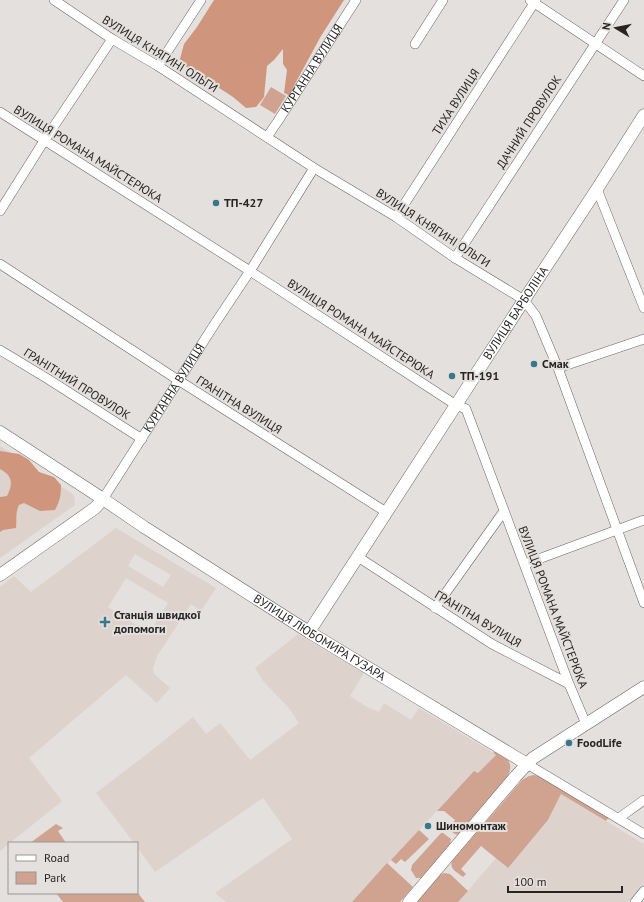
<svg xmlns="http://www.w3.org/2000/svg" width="644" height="902" viewBox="0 0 644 902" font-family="'PT Sans',sans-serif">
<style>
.built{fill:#ded2cd;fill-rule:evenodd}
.green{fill:#d0a391}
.forest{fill:#d0957d}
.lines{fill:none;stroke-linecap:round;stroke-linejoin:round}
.street-casing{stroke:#6b6766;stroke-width:10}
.secondary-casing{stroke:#6b6766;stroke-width:13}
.street{stroke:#fff;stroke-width:9}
.secondary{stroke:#fff;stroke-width:12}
.poi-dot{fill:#39778d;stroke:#e4e0de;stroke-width:1.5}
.labels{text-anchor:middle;stroke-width:4;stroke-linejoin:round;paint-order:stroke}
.street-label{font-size:12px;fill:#262524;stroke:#e4e0de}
.poi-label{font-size:12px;font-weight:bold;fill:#262524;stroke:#e4e0de;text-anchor:start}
</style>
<rect width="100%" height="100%" fill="#e4e0de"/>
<g class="built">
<polygon points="0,446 74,495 75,505 0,558"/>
<path d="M116,528L216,588L201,611L191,604L157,656L153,669L154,674L170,688L157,703L126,675L29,758L62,801L0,851V587L14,576L31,592ZM135,554L171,575L163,587L128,566ZM126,578L168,603L149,633L108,607Z"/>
<polygon points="298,634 364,673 350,696 367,707 379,712 384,703 411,720 419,708 497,755 478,773 474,771 352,902 226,902 215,893 292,839 263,798 155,872 137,847 137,843 134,843 96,793 156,747 193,717 206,734 220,723 250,760 299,723 289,708 263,681 255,668"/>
<polygon points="561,794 644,844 644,885 628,902 458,902 496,858 507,868 548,820"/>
</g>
<g class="green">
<polygon points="271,87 286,96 275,114 260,105"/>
<path d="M496,751C507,757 514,762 508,776L458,835L455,834L448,829L455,820L444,811H437L474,771L478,773L496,755L493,753Z"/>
<path d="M534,775L541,777L609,817L606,821L561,794L548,820L508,868L481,846L461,869L466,874L463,877C457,872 449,869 452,861L522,780L529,776Z"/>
<polygon points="56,824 63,828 58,831 66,843 30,843"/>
<polygon points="419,830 429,839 405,862 401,859 396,864 391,860"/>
<polygon points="441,833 443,833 451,839 450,844 422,878 416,878 411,870 412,865"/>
<polygon points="387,863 413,887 400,902 352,902"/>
<polygon points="444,873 450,874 468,891 458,902 417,902 440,875"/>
<polygon points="137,892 145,902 63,902 56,893 137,893"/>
</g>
<g class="forest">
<polygon points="214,0 344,0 321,36 289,95 284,93 287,70 283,64 283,49 274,60 267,66 264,97 256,107 246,108 233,97 184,65 180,59 184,44 197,27"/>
<path d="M0,451L19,454L29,460L39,472L54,477L61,485C61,495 60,501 55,510L40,511L24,503L19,505C15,513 17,519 16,528L3,530L0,532V497L7,496C13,484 13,476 0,469Z"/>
</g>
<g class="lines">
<g class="street-casing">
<g id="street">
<polyline points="54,0 112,39 158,66 314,168 396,217 455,258 524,300 536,316 558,368 644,603"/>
<polyline points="530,0 644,76"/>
<polyline points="415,44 443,0"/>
<polyline points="158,66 201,0"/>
<polyline points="0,112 250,271 456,405 466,409 569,684 586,724"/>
<path id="s1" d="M267,137L278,121L356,0"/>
<polyline points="597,189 644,308"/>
<polyline points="0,211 44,141 112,39"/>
<polyline points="396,217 536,0"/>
<polyline points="455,258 624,0"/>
<polyline points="0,264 178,380 386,512"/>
<polyline points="0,350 48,379 142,439"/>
<polyline points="558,368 644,339"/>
<path id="s2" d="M103,499L214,325L250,271L314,168"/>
<polyline points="358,557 492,644 569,684"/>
<polyline points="525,564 644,520"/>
<polyline points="435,608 504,511"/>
<polyline points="527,764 644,834"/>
<polyline points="619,818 644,800"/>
<polyline points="635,902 644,891"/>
</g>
</g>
<g class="secondary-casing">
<g id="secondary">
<path id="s3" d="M0,432L103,499L144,527L309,632L527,764"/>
<polyline points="0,575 95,508 103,499"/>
<path id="s4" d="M309,632L524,300L597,189L644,115"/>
<polyline points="409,902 516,776 533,758 644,687"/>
</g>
</g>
<use href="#street" class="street"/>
<use href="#secondary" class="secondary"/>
</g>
<g class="poi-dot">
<circle cx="216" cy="203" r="4"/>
<circle cx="534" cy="364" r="4"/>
<circle cx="452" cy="376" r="4"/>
<path d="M103 616h4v4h4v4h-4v4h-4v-4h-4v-4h4z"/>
<circle cx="569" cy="743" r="4"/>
<circle cx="428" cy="826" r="4"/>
</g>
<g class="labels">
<g class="street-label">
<text transform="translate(160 54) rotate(32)" y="4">ВУЛИЦЯ КНЯГИНІ ОЛЬГИ</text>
<text dy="4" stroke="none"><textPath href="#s1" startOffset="82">КУРГАННА ВУЛИЦЯ</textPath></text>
<text transform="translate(456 102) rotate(-57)" y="4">ТИХА ВУЛИЦЯ</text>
<text transform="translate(529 122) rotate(-57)" y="4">ДАЧНИЙ ПРОВУЛОК</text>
<text transform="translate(88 154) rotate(32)" y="4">ВУЛИЦЯ РОМАНА МАЙСТЕРЮКА</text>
<text transform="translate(433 228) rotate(33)" y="4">ВУЛИЦЯ КНЯГИНІ ОЛЬГИ</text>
<text dy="4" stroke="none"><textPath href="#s4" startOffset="380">ВУЛИЦЯ БАРБОЛІНА</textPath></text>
<text transform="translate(361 329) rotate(33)" y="4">ВУЛИЦЯ РОМАНА МАЙСТЕРЮКА</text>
<text transform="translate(77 384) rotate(32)" y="4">ГРАНІТНИЙ ПРОВУЛОК</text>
<text dy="4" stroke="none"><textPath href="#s2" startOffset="132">КУРГАННА ВУЛИЦЯ</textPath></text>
<text transform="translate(239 405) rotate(32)" y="4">ГРАНІТНА ВУЛИЦЯ</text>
<text transform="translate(553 607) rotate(69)" y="4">ВУЛИЦЯ РОМАНА МАЙСТЕРЮКА</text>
<text transform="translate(478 619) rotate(31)" y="4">ГРАНІТНА ВУЛИЦЯ</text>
<text dy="4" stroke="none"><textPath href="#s3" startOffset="380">ВУЛИЦЯ ЛЮБОМИРА ГУЗАРА</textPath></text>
</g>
<g class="poi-label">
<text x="224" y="207">ТП-427</text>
<text x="542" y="368">Смак</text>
<text x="460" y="380">ТП-191</text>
<text x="114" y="619">Станція швидкої<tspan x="114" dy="14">допомоги</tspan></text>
<text x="577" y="747">FoodLife</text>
<text x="436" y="830">Шиномонтаж</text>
</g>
</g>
<rect x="8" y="842" width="130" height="52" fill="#e4e0de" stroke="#989594"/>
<rect x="16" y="855" width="20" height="6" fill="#ffffff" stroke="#989594"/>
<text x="44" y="862" font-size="12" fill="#262524">Road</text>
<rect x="16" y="872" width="20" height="12" fill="#d0a391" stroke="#989594"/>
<text x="44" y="882" font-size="12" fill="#262524">Park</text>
<g transform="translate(616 28) rotate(280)" stroke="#e4e0de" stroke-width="3" paint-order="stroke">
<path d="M0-3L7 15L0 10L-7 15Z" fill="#262524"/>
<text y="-6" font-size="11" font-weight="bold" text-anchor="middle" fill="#262524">N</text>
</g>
<path d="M508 886v6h114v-6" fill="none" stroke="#262524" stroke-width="2"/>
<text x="514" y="886" font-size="12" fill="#262524" stroke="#e4e0de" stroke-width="3" paint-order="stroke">100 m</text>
</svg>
